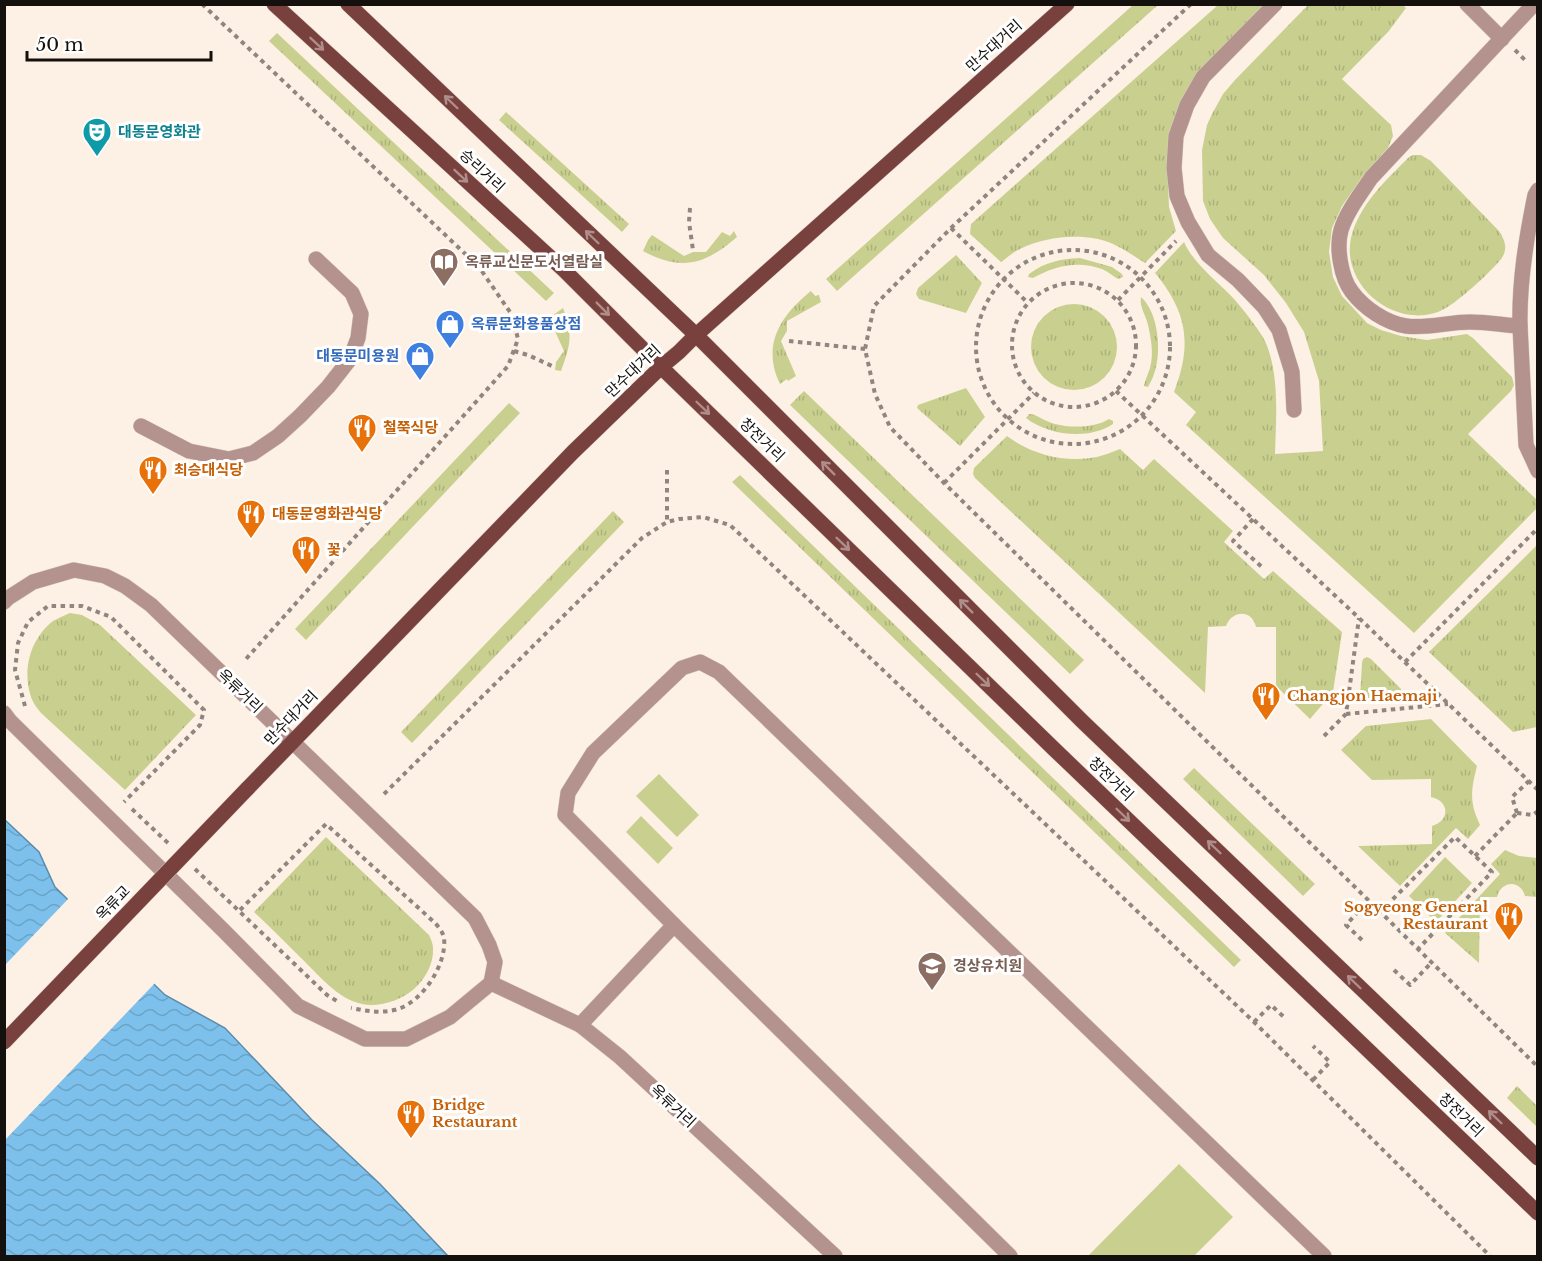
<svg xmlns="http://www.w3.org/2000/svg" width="1542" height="1261" viewBox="0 0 1542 1261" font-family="'Libre Baskerville','Noto Sans KR',serif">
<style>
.grass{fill:url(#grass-tufts)}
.garden{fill:#c9d08f}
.water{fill:url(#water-waves);stroke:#5d8ba8;stroke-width:1.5}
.pier{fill:#fdf1e6}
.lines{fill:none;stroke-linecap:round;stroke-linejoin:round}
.minor-casing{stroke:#d8cdc3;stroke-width:16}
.major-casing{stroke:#d8cdc3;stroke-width:16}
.path{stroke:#8f867f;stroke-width:4;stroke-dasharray:4.5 4.5;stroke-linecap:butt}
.minor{stroke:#b4928e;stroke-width:15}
.major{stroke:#79413d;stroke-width:15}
.major-bridge-casing{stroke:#d8cdc3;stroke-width:16;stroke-linecap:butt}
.major-bridge{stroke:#79413d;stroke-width:15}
.oneway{stroke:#af8d8b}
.labels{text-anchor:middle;stroke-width:6;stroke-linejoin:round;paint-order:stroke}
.street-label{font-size:15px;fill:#14100d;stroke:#fff}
.culture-label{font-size:15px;font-weight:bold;fill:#0d838f;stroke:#fff;text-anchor:start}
.education-label{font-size:15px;font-weight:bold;fill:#785e54;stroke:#fff;text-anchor:start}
.shop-label{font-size:15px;font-weight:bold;fill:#366cbe;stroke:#fff;text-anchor:start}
.food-label{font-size:15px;font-weight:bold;fill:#c56008;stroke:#fff;text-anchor:start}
</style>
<defs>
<pattern id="grass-tufts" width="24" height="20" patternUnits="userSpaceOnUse" patternTransform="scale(1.5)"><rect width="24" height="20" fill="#c9d08f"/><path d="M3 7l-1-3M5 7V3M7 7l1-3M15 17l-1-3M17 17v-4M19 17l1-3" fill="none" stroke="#acb27a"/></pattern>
<pattern id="water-waves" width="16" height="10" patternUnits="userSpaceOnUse" patternTransform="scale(1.5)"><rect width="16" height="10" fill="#7cc0eb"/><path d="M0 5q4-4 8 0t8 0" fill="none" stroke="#6aa4c8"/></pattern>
</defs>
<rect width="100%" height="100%" fill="#fdf1e6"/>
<g class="grass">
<path d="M1309,4H1402L1406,8L1388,32L1342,79L1391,125L1393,136L1388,148L1365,173L1342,206L1332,228L1329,252L1333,277L1342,296L1367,323L1381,330L1401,336L1427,340L1467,334L1473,338L1512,377L1514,385L1511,391L1468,434L1537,500V508L1414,633L1186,425L1196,412L1174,392C1192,345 1188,313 1155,273L1184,242C1195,266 1218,281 1235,300C1242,308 1261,332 1265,341C1280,374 1276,419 1275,454L1323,451L1319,381L1304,332L1286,303L1264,275L1223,238L1210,219L1203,201L1202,150L1207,125L1212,114L1223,94L1235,80Z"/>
<polygon points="1133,5 1158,5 837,291 826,279"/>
<path d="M1218,5H1263L1201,72L1167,158L1169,207L1176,231L1145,263C1134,256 1124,249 1113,244C1087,232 1046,236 1020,249C1013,252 1007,258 1001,262L970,234L971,224Z"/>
<polygon points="277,33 554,293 546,301 269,41"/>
<polygon points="506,112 629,224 622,232 499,120"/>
<path d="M1413,155H1421L1431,161L1499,231C1512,251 1503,258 1488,273C1477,284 1452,307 1438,312C1393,328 1341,285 1351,238C1358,206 1387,179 1409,157Z"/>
<path d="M734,231L737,237C706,264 682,272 643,251L648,240L652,235L684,256L693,252H706L722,232L730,236Z"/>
<polygon points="956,255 982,283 966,313 919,299 916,294 918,288"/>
<path d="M1080,258L1112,267L1122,274L1123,277L1118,279C1113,276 1107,271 1102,269C1078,260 1054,266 1033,278L1028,277L1029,274C1045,262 1060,259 1080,258Z"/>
<path d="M811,291L815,296L819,295L821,302L787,321V331L781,341L796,376L788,381L787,379L780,384C761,345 781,315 811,291Z"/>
<path d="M1141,297C1159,313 1162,353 1154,374C1153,378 1150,383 1148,387L1144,386C1145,380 1148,374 1150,368C1154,353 1151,339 1148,325C1146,315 1139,307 1141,297Z"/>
<circle cx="1074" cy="347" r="43"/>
<path d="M563,308C573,335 571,344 561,371L555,370L556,362L564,351L549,318Z"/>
<polygon points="966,388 985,417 960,446 917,408 918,405"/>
<polygon points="804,391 1084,660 1070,674 790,405"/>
<polygon points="509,403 520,413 306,640 295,629"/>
<path d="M1029,414H1032C1040,417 1047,422 1055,424C1071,428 1095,428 1109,419L1113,421V424C1089,440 1049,436 1026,418Z"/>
<path d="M1007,436C1032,455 1066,463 1097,457C1105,455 1112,452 1120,449L1143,470L1154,459L1233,531L1224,542L1264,579L1273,571L1342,632L1333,692L1310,719L1276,686V627H1256C1252,609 1232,610 1226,626L1208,627L1205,693L975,478L973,474L974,468Z"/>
<polygon points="740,475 1241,960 1234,967 732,482"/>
<polygon points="613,511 624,522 412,743 401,732"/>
<polygon points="1537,545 1537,727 1513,732 1429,652"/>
<path d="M70,613L82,615L100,625L196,715L125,790L41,713C37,708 33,703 31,697C22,670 30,639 53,621C58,618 64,616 70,613Z"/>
<polygon points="1367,657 1371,659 1401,689 1403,695 1401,699 1368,702 1363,701 1360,698 1362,663 1363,659"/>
<path d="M1431,719L1477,766C1471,790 1469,802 1480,825L1468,839L1456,828L1400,886L1358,846L1432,844V826C1450,821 1450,801 1431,797V779L1372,780L1341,750L1366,726Z"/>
<polygon points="1194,768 1315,884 1303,896 1183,779"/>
<path d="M326,837L429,935C431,939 433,944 433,948C434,964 425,979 414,989C402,1000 379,1008 362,1004C337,999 318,974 300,957C285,942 270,927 254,912Z"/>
<path d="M1505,850L1519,856L1537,858V897L1525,896C1520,879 1501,881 1497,897H1480L1479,963L1445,933L1500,874L1491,864Z"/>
<polygon points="1445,857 1472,883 1436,922 1409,896"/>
<polygon points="1517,1086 1537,1106 1537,1127 1507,1098"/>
</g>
<g class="garden">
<polygon points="659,774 699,815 677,837 636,796"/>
<polygon points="641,816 673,848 658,864 626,832"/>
<polygon points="1179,1164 1233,1217 1194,1256 1088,1256"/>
</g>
<polygon class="water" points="4,819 39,852 55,887 165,995 225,1028 312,1120 380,1184 448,1256 5,1256"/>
<polygon class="pier" points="70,897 156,982 5,1140 5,965"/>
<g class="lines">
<g class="minor-casing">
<g id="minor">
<polyline points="1275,4 1203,77 1187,105 1176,136 1174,168 1177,196 1188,222 1208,255 1238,280 1264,307 1279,330 1292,372 1294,410"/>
<polyline points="1467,4 1502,39"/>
<path d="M1534,4L1371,178C1360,195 1347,211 1341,230C1336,248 1341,278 1352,292C1364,308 1386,323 1406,326C1427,329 1448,322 1470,322C1486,322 1504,325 1520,326C1519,282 1526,239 1535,195L1538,190"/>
<polyline points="1520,326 1526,445 1538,471"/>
<polyline points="141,426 189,451 229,459 253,453 278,436 300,416 328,387 350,359 358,338 361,314 352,293 316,259"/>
<polyline points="4,602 8,598 33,582 74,570 105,576 125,586 151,605 475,918 489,945 495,962 491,983 450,1017 406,1039 365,1039 298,1006 223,930 10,721 4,713"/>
<polyline points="674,925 1010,1256"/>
<polyline points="491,983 580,1025 620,1057 835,1256"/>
<polyline points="580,1025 674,925 565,815 568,793 593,753 682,668 700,662 719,672 1324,1256"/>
</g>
</g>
<g class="major-casing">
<g id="major">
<polyline points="274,4 564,270 661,367 1054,749 1538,1213"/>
<polyline points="348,4 696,335 1082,721 1538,1158"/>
<polyline points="247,789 573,452 661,367 679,352 696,335 1067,4"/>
</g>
</g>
<g class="path">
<polyline points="202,4 479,267 512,315 518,339 508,366 246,659"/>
<polyline points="1191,4 951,228 874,306 865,349 875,394 890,427 944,483 1538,1067"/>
<polyline points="1515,50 1525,60"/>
<polyline points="690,208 689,222 693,250"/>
<polyline points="951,228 1028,303"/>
<circle cx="1073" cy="347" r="97"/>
<circle cx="1074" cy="345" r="62"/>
<polyline points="1118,300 1176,241"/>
<polyline points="789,341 865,349"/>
<polyline points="514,351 528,355 552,366"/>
<polyline points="1116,391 1359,618 1538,790"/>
<polyline points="667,470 667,522"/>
<polyline points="944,483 1034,393"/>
<polyline points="1253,519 1233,541 1262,567"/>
<polyline points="1405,662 1538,528"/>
<polyline points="25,706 15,670 18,643 28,622 48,606 82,606 111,617 204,710 200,725 124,802"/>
<polyline points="1346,714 1448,704"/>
<polyline points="1324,736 1346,714 1359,618"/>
<polyline points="384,794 642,538 667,522 679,519 703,517 730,525 1254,1022 1490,1256"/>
<polyline points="132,809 168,843"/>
<polyline points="1517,813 1512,797 1529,781"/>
<polyline points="1517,813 1533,815 1538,811"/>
<polyline points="1475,856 1517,813"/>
<polyline points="195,869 327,995 337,1001"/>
<path d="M240,910L326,824L434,922C438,926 443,932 444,938C447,964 423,1001 398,1009C382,1014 367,1011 351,1008"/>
<polyline points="1380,912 1455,837 1492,872 1418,949"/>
<polyline points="1362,940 1346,925 1368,901"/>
<polyline points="1394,970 1410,985 1432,962"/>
<polyline points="1254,1022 1271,1005 1286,1019"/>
<polyline points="1313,1080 1330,1062 1313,1046"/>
</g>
<use href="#minor" class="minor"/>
<use href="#major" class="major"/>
<g class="major-bridge-casing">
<polyline id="major-bridge" points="4,1042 247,789"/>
</g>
<use href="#major-bridge" class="major-bridge"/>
</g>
<defs><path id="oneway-shaft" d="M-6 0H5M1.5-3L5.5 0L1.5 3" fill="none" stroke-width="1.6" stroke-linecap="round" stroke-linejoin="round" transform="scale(1.5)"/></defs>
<g class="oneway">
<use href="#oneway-shaft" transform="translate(317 44) rotate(43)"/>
<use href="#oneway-shaft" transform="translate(451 102) rotate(-136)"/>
<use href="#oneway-shaft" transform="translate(461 176) rotate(43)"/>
<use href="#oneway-shaft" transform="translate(592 237) rotate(-136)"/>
<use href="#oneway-shaft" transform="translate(603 309) rotate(45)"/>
<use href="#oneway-shaft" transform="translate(703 408) rotate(44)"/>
<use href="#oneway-shaft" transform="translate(828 468) rotate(-135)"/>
<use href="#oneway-shaft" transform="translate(843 544) rotate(44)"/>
<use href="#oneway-shaft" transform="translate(966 606) rotate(-135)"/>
<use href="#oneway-shaft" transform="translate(983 680) rotate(44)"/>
<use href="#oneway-shaft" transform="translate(1123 815) rotate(44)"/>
<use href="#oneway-shaft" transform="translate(1214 847) rotate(-136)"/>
<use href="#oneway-shaft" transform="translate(1354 982) rotate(-136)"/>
<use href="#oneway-shaft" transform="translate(1495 1117) rotate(-136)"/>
</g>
<defs>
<g id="theatre-pin" transform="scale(1.5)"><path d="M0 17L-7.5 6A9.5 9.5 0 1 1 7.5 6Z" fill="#0f9aa8" stroke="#fff"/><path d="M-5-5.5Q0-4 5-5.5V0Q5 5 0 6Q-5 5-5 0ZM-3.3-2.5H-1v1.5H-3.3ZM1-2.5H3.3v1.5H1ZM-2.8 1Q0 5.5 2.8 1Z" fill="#fff"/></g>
<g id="library-pin" transform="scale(1.5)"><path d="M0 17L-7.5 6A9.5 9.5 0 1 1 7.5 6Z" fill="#8d6e63" stroke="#fff"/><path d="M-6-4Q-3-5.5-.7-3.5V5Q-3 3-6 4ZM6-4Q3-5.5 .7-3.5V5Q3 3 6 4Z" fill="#fff"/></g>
<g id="shop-pin" transform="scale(1.5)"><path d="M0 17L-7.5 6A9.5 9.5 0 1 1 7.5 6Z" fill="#3f7fe0" stroke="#fff"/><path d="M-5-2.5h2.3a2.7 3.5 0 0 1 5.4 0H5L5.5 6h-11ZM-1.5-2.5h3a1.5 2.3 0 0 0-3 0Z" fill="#fff"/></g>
<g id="restaurant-pin" transform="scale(1.5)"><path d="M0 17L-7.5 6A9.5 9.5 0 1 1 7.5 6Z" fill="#e8710a" stroke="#fff"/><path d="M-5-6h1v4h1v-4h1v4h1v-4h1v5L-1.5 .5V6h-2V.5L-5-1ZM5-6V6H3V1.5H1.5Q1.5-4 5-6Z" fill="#fff"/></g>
<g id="school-pin" transform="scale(1.5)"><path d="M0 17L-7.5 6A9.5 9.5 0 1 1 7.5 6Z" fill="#8d6e63" stroke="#fff"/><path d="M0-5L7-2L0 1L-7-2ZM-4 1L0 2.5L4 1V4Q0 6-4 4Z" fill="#fff"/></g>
</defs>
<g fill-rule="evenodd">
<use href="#theatre-pin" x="97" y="132"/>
<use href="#library-pin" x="444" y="262"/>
<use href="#shop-pin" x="450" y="324"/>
<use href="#shop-pin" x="420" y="356"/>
<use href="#restaurant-pin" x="362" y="428"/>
<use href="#restaurant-pin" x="153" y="470"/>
<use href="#restaurant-pin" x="251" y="514"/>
<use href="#restaurant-pin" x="306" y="550"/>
<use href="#restaurant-pin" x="1266" y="696"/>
<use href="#restaurant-pin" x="1509" y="916"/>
<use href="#school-pin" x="932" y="966"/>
<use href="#restaurant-pin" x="411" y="1114"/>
</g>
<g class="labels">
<g class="street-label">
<text transform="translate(994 46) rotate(-42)" y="5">만수대거리</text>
<text transform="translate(482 171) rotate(43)" y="5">승리거리</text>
<text transform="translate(633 371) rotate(-43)" y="5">만수대거리</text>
<text transform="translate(762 440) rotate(44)" y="5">창전거리</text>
<text transform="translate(240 691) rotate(44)" y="5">옥류거리</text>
<text transform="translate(291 718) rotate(-46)" y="5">만수대거리</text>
<text transform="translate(1111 779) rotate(44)" y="5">창전거리</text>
<text transform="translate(113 903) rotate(-46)" y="5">옥류교</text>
<text transform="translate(673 1106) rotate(43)" y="5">옥류거리</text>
<text transform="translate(1461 1115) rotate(44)" y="5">창전거리</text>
</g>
<g class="culture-label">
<text x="118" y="137">대동문영화관</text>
</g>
<g class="education-label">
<text x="465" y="267">옥류교신문도서열람실</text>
<text x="953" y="971">경상유치원</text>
</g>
<g class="shop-label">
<text x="471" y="329">옥류문화용품상점</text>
<text x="399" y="361" text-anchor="end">대동문미용원</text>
</g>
<g class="food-label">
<text x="383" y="433">철쭉식당</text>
<text x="174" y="475">최승대식당</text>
<text x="272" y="519">대동문영화관식당</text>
<text x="327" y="555">꽃</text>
<text x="1287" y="701">Changjon Haemaji</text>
<text x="1488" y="912" text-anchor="end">Sogyeong General<tspan x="1488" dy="17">Restaurant</tspan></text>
<text x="432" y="1110">Bridge<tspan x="432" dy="17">Restaurant</tspan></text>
</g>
</g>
<rect width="1542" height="1261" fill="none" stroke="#14100d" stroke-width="12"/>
<path d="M27 51v9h184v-9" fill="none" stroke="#14100d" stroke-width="3"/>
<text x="36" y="51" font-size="18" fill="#14100d" stroke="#ffffff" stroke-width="4.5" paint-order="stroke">50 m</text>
</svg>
